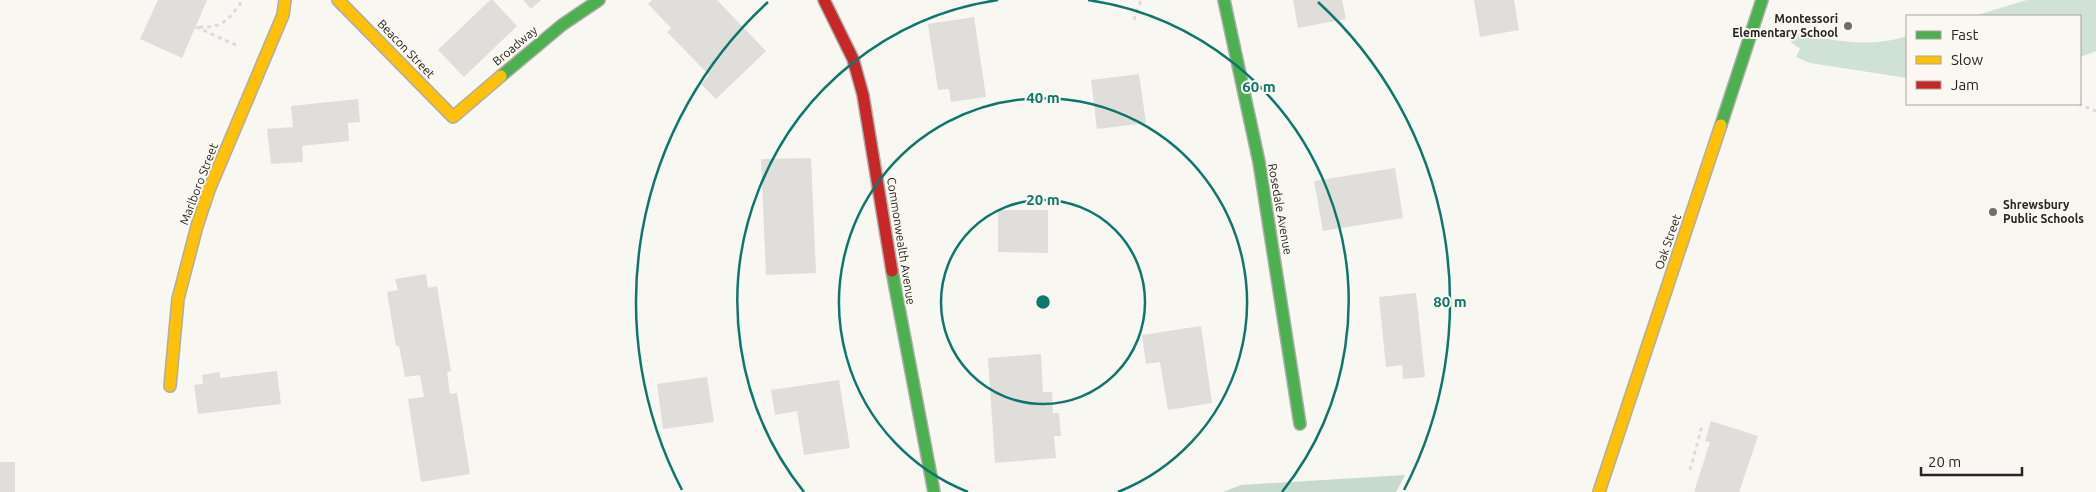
<svg xmlns="http://www.w3.org/2000/svg" width="2096" height="492" viewBox="0 0 2096 492" font-family="Ubuntu,sans-serif">
<style>
.green{fill:#d0e1d5}
.forest{fill:#c8dace}
.building{fill:#e0dedb}
.lines{fill:none;stroke-linecap:round;stroke-linejoin:round}
.fast-casing{stroke:#adada9;stroke-width:14}
.slow-casing{stroke:#adada9;stroke-width:14}
.jam-casing{stroke:#adada9;stroke-width:14}
.path{stroke:#dddcda;stroke-width:3;stroke-dasharray:4 4;stroke-linecap:butt}
.fast{stroke:#4caf50;stroke-width:11}
.slow{stroke:#ffc107;stroke-width:11}
.jam{stroke:#c62828;stroke-width:11}
.ring{fill:none;stroke:#0f766e;stroke-width:2.5}
.poi-dot{fill:#706e6b;stroke:#faf8f0;stroke-width:2}
.labels{text-anchor:middle;stroke-width:4;stroke-linejoin:round;paint-order:stroke}
.poi-label{font-size:12px;font-weight:bold;fill:#262522;stroke:#faf8f0;text-anchor:end}
.street-label{font-size:12px;fill:#262522;stroke:#faf8f0}
.centre{fill:#0f766e;stroke:#faf8f0;stroke-width:2.5}
.ring-label{font-size:15px;text-anchor:middle;font-weight:bold;fill:#0f766e;stroke:#faf8f0;stroke-width:4;stroke-linejoin:round;paint-order:stroke}
</style>
<rect width="100%" height="100%" fill="#f8f7f2"/>
<g class="green">
<polygon points="2027,0 2096,0 2096,51 2080,57 2080,16 1974,16"/>
<path d="M1792,32C1832,40 1867,49 1907,36V78L1810,63L1796,57L1800,49L1791,42L1787,33Z"/>
</g>
<polygon class="forest" points="1405,475 1396,492 1223,492 1241,485"/>
<g class="building">
<polygon points="158,0 207,0 182,58 140,39"/>
<polygon points="490,0 493,0 517,26 464,77 438,50"/>
<polygon points="523,0 541,0 531,9"/>
<polygon points="652,0 717,0 766,51 716,99 701,84 709,75 667,32 671,28 648,4"/>
<polygon points="1293,0 1342,0 1346,19 1298,28"/>
<polygon points="1474,0 1514,0 1519,30 1480,37"/>
<polygon points="974,17 986,97 951,102 949,89 938,90 928,24"/>
<polygon points="1139,74 1146,123 1097,129 1091,80"/>
<polygon points="358,99 360,122 348,123 349,141 302,146 303,162 271,164 267,129 293,127 291,106"/>
<polygon points="811,158 816,273 766,275 761,159"/>
<polygon points="1395,168 1403,218 1323,231 1314,181"/>
<polygon points="998,210 1048,210 1048,253 998,252"/>
<polygon points="426,274 428,288 437,286 451,371 447,372 450,394 457,393 470,474 421,482 408,399 424,397 420,375 405,377 399,346 396,346 387,292 398,290 395,279"/>
<polygon points="1416,293 1425,377 1403,379 1402,365 1386,367 1379,297"/>
<polygon points="1201,326 1212,403 1168,410 1160,362 1146,364 1142,335"/>
<polygon points="1041,354 1043,392 1052,392 1053,413 1059,413 1061,436 1054,436 1056,458 995,463 988,358"/>
<polygon points="277,371 281,404 198,414 194,385 203,384 202,375 220,372 220,378"/>
<polygon points="707,377 714,422 663,429 657,384"/>
<polygon points="839,380 850,448 804,455 797,411 775,415 771,390"/>
<polygon points="1711,421 1758,436 1739,492 1694,492 1710,442 1705,441"/>
<rect x="0" y="462" width="15" height="30"/>
</g>
<g class="lines">
<g class="fast-casing">
<g id="fast">
<polyline points="1224,0 1259,162 1300,424"/>
<polyline points="501,76 562,25 599,0"/>
<polyline points="1721,125 1762,0"/>
<polyline points="892,271 934,492"/>
</g>
</g>
<g class="slow-casing">
<g id="slow">
<polyline points="338,0 453,117 501,76"/>
<polyline points="170,386 178,299 197,226 209,190 283,15 285,0"/>
<polyline points="1599,492 1721,125"/>
</g>
</g>
<g class="jam-casing">
<polyline id="jam" points="824,0 853,59 863,95 892,271"/>
</g>
<g class="path">
<polyline points="1134,20 1141,0"/>
<polyline points="196,27 238,46"/>
<path d="M199,27C224,28 229,19 243,0"/>
<polyline points="2078,104 2096,111"/>
<polyline points="1690,470 1702,426"/>
</g>
<use href="#fast" class="fast"/>
<use href="#slow" class="slow"/>
<use href="#jam" class="jam"/>
</g>
<g class="ring">
<circle cx="1043" cy="302" r="102"/>
<path d="M968 492A204 204 0 1 1 1118 492"/>
<path d="M804 492A305 305 0 0 1 998 0M1088 0A305 305 0 0 1 1282 492"/>
<path d="M682 490A407 407 0 0 1 768 2M1318 2A407 407 0 0 1 1404 490"/>
</g>
<g class="poi-dot">
<circle cx="1848" cy="26" r="5"/>
<circle cx="1993" cy="212" r="5"/>
</g>
<g class="labels">
<g class="poi-label">
<text x="1838" y="23">Montessori<tspan x="1838" dy="14">Elementary School</tspan></text>
<text x="2003" y="209" text-anchor="start">Shrewsbury<tspan x="2003" dy="14">Public Schools</tspan></text>
</g>
<g class="street-label">
<text transform="translate(515 46) rotate(-40)" y="4">Broadway</text>
<text transform="translate(406 49) rotate(46)" y="4">Beacon Street</text>
<text transform="translate(199 184) rotate(-69)" y="4">Marlboro Street</text>
<text transform="translate(1280 209) rotate(80)" y="4">Rosedale Avenue</text>
<text transform="translate(901 241) rotate(81)" y="4">Commonwealth Avenue</text>
<text transform="translate(1668 242) rotate(-71)" y="4">Oak Street</text>
</g>
</g>
<circle cx="1043" cy="302" r="8" class="centre"/>
<g class="ring-label">
<text x="1259" y="92">60 m</text>
<text x="1043" y="103">40 m</text>
<text x="1043" y="205">20 m</text>
<text x="1450" y="307">80 m</text>
</g>
<rect x="1906" y="15" width="175" height="90" fill="#faf8f0" stroke="#a5a49e"/>
<rect x="1916" y="31" width="25" height="8" fill="#4caf50" stroke="#a5a49e"/>
<text x="1951" y="40" font-size="15" fill="#262522">Fast</text>
<rect x="1916" y="56" width="25" height="8" fill="#ffc107" stroke="#a5a49e"/>
<text x="1951" y="65" font-size="15" fill="#262522">Slow</text>
<rect x="1916" y="81" width="25" height="8" fill="#c62828" stroke="#a5a49e"/>
<text x="1951" y="90" font-size="15" fill="#262522">Jam</text>
<path d="M1921 467v8h101v-8" fill="none" stroke="#262522" stroke-width="2.5"/>
<text x="1928" y="467" font-size="15" fill="#262522" stroke="#faf8f0" stroke-width="4" paint-order="stroke">20 m</text>
</svg>
